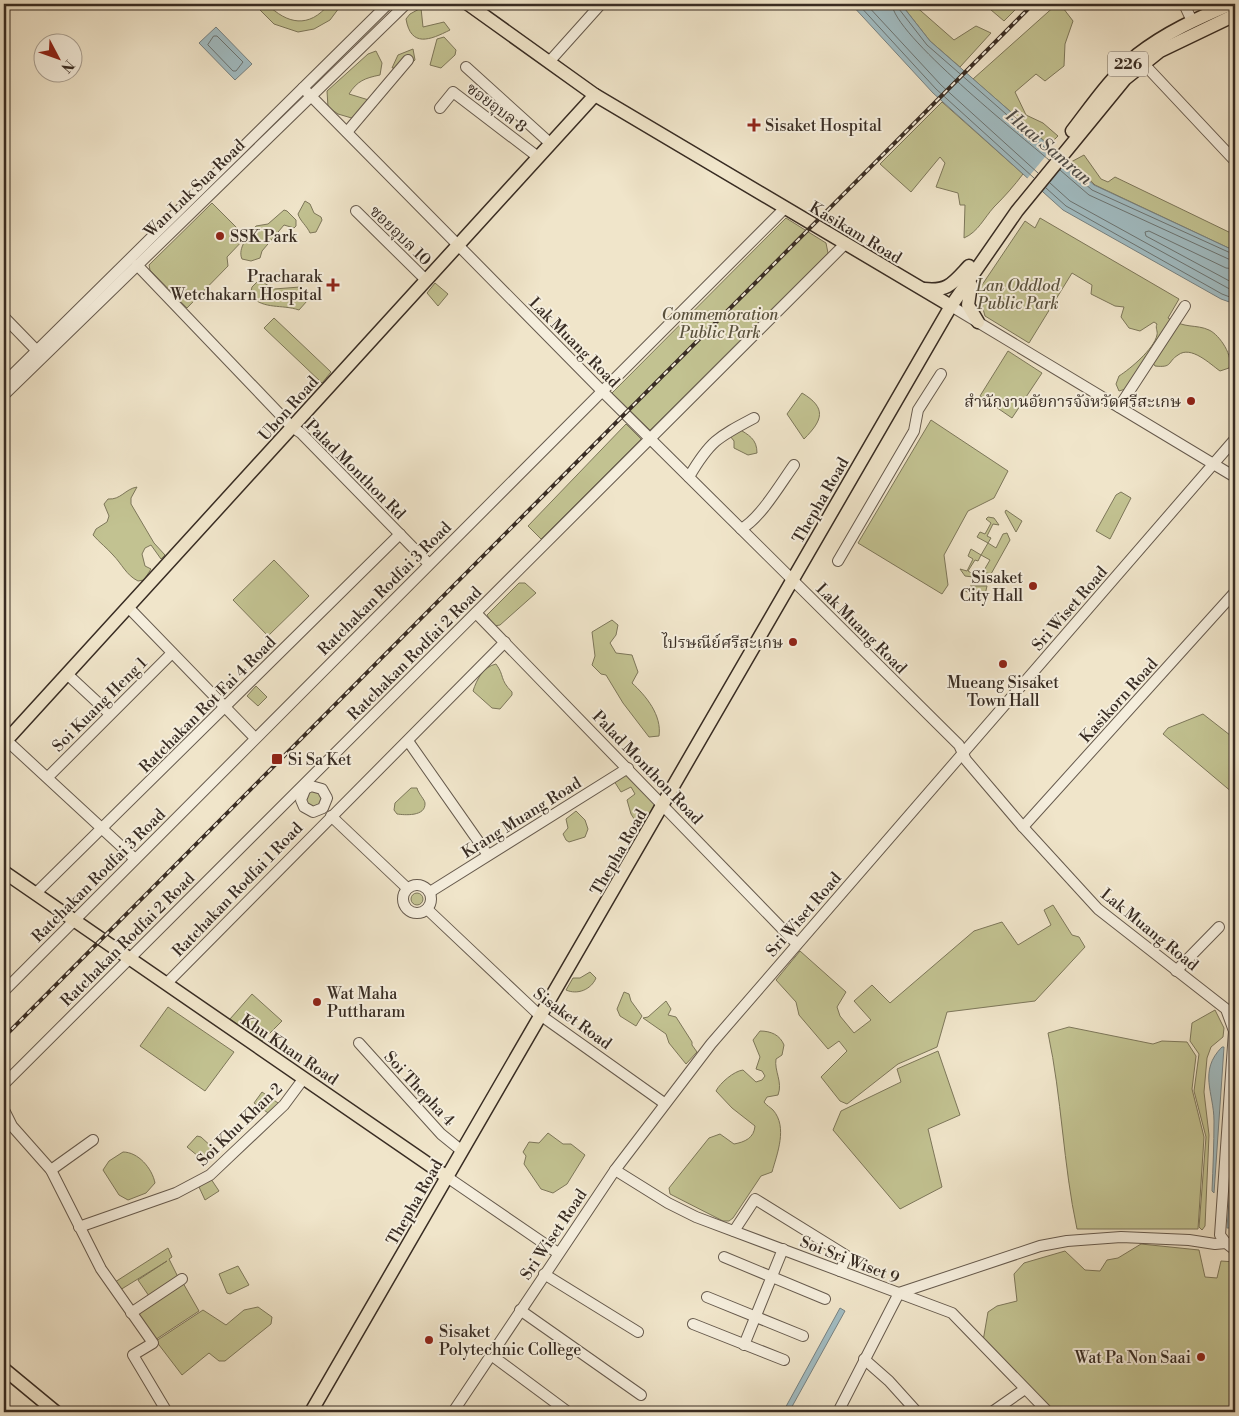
<svg xmlns="http://www.w3.org/2000/svg" width="1239" height="1416" viewBox="0 0 1239 1416" font-family="'Libre Bodoni','Noto Serif Thai',serif">
<style>
.green{fill:#c2c291;stroke:#7d775a}
.water{fill:#a1bcc2;stroke:#778282}
.pier{fill:#f0e5ca}
.lines{fill:none;stroke-linecap:round;stroke-linejoin:round}
.shore{stroke:#6c7472;stroke-width:1}
.minor-casing{stroke:#665a4d;stroke-width:12}
.major-casing{stroke:#382c23;stroke-width:15}
.minor{stroke:#f5eedd;stroke-width:10}
.major{stroke:#f0e5ca;stroke-width:12}
.rail-casing{stroke:#382c23;stroke-width:4}
.rail{stroke:#f5eedd;stroke-width:2;stroke-dasharray:5.5;stroke-linecap:butt}
.poi-dot{fill:#8f2418;stroke:#f5eedd;stroke-width:2}
.labels{text-anchor:middle;stroke-width:4;stroke-linejoin:round;paint-order:stroke}
.shield{fill:#f5eedd;stroke:#71665b;stroke-width:1}
.shield-label{font-size:15px;font-weight:bold;fill:#382c23}
.street-label{font-size:16px;fill:#382c23;stroke:#f5eedd}
.poi-label{font-size:16px;fill:#382c23;stroke:#f5eedd;text-anchor:start}
.park-label{font-size:16px;font-style:italic;fill:#5a523e;stroke:#f5eedd}
.water-label{font-size:18px;font-style:italic;fill:#52504b;stroke:#f5eedd}
</style>
<rect width="100%" height="100%" fill="#f0e5ca"/>
<filter id="stains"><feTurbulence type="fractalNoise" baseFrequency=".004" numOctaves="4"/><feColorMatrix values="0 0 0 0 .2 0 0 0 0 .09 0 0 0 0 .02 0 0 0 .5 -.17"/></filter>
<radialGradient id="worn" r=".72"><stop offset=".6" stop-color="#630" stop-opacity="0"/><stop offset="1" stop-color="#630" stop-opacity=".3"/></radialGradient>
<g class="green">
<path d="M254,4H267C287,24 309,29 329,4H342L330,20L314,29L298,32L274,24Z"/>
<polygon points="901,4 913,4 954,40 976,26 991,33 960,67 930,41"/>
<polygon points="984,4 1021,4 1004,21"/>
<polygon points="1057,4 1060,4 1073,21 1065,44 1064,66 1045,81 1036,74 1015,92 1026,115 1043,123 1058,136 1049,145 973,79"/>
<path d="M421,8L423,27L444,22L450,30C430,40 411,48 406,19L410,14Z"/>
<polygon points="444,37 456,50 455,55 441,68 430,65 437,39"/>
<polygon points="413,49 415,60 407,68 392,68 398,55"/>
<path d="M376,51L382,63L380,75C365,78 357,81 349,94L372,101L355,119L338,114L328,107L327,91L368,54Z"/>
<path d="M942,102L1023,174C1014,186 1005,196 994,207C984,218 978,232 964,238L965,205H960L958,193L936,187L945,163L940,157L911,192L880,164Z"/>
<polygon points="1084,155 1101,179 1108,182 1115,177 1235,235 1235,251 1095,185 1071,162"/>
<path d="M305,201L310,204L314,213L321,217L322,220L316,232L310,233C307,226 300,221 298,214Z"/>
<polygon points="212,203 246,237 227,257 228,266 187,308 150,270 149,265"/>
<path d="M284,210L287,211L296,220V226L294,228L284,225L262,251L260,258L251,261L242,259C237,248 249,235 256,226L268,224Z"/>
<polygon points="786,218 826,243 828,253 650,430 612,393"/>
<path d="M1040,218L1179,299L1168,318C1185,329 1196,324 1209,330C1220,335 1234,357 1229,368L1220,371C1210,364 1191,345 1178,355C1167,362 1173,368 1155,366L1153,363L1129,388L1119,391L1116,384L1119,376C1130,369 1154,349 1157,335C1158,331 1155,328 1157,324L1154,322L1140,331L1129,328L1121,317L1124,307L1115,306L1091,294L1092,285L1072,273L1029,343L985,316L978,291L1025,221L1035,228Z"/>
<path d="M259,280L274,289L300,287L305,292L307,301L299,310C281,304 265,310 250,296L252,287Z"/>
<polygon points="435,283 448,294 438,306 427,293"/>
<polygon points="274,318 331,372 322,383 264,328"/>
<polygon points="1008,351 1042,373 1012,418 980,396"/>
<path d="M802,393C827,408 823,420 804,439L787,414Z"/>
<polygon points="931,420 1008,471 994,498 968,511 944,555 948,585 942,594 858,543"/>
<polygon points="626,424 641,439 541,539 528,526"/>
<path d="M737,428C749,435 757,439 757,453L748,455L734,448V441L730,436Z"/>
<path d="M137,487L131,498V504L154,543L165,555L161,559L151,545L145,548L142,554L145,566L151,569L144,580L138,581C126,575 122,564 113,555C107,548 100,543 93,535L96,529L107,522L109,516L104,504L108,499C121,500 125,489 137,487Z"/>
<polygon points="1121,492 1131,498 1110,539 1096,531 1116,495"/>
<polygon points="1006,510 1022,521 1016,532 1005,512"/>
<polygon points="988,517 994,518 999,525 993,524 987,536 991,538 988,543 996,548 1003,534 1007,533 1010,540 991,574 983,572 990,560 981,555 978,561 975,560 968,571 973,574 973,577 965,576 960,569 967,571 973,559 968,556 971,549 981,555 988,543 977,537 980,532 985,534 991,523 986,519"/>
<polygon points="274,560 309,596 268,636 233,600"/>
<polygon points="519,583 525,583 536,593 500,625 494,626 487,615"/>
<polygon points="970,586 987,586 984,599 965,591"/>
<path d="M612,620L618,625L616,635L610,643L616,653L632,655L638,672L632,683C646,696 662,715 659,736L649,737L623,703L606,675L601,674L592,665L595,656L592,632Z"/>
<path d="M496,664C505,676 499,679 512,692V695L500,709L492,708L473,691C477,679 483,667 496,664Z"/>
<polygon points="256,686 267,697 258,706 247,696"/>
<polygon points="1203,714 1235,739 1235,791 1233,793 1163,734 1168,728"/>
<polygon points="626,774 656,802 643,826 638,825 631,814 627,800 635,794 631,787 621,792 614,781"/>
<path d="M411,788H417C418,793 425,800 425,803C426,817 404,815 397,814L394,810L395,803Z"/>
<polygon points="310,791 320,792 323,802 313,808 308,805 305,800"/>
<polygon points="576,811 585,820 588,829 585,837 569,842 566,840 563,834 568,828 566,819"/>
<circle cx="417" cy="899" r="6"/>
<polygon points="1053,905 1072,935 1079,937 1085,947 1035,1001 947,1012 937,1047 898,1064 847,1104 840,1101 821,1077 847,1051 839,1041 828,1049 799,1015 796,1002 776,980 800,951 846,992 837,1007 840,1016 854,1033 871,1020 854,1001 872,985 890,1003 974,931 1002,922 1018,945 1051,925 1044,910"/>
<path d="M590,972L596,978C591,990 577,995 566,990L573,978H580Z"/>
<polygon points="624,992 629,994 631,1001 642,1016 636,1026 620,1016 617,1009"/>
<polygon points="252,994 282,1021 262,1041 230,1019"/>
<polygon points="666,1001 671,1009 668,1015 676,1017 692,1042 692,1045 697,1052 686,1064 669,1043 666,1034 643,1018 648,1017"/>
<polygon points="168,1007 234,1052 205,1091 140,1046"/>
<polygon points="1215,1010 1224,1028 1223,1037 1211,1047 1207,1058 1204,1092 1209,1135 1205,1226 1202,1230 1199,1227 1206,1137 1194,1091 1199,1054 1190,1041 1192,1023"/>
<path d="M1069,1027L1153,1044L1162,1041L1187,1042L1196,1056L1192,1089L1204,1137L1198,1229H1077C1063,1164 1062,1098 1048,1033Z"/>
<path d="M760,1031C771,1031 780,1035 784,1045L782,1055L776,1059C774,1071 783,1082 778,1095L767,1097L764,1102C767,1106 770,1107 773,1110C788,1127 777,1154 772,1172L761,1176L733,1218L729,1221H723L670,1194L669,1188L709,1138L720,1134L734,1144C745,1142 754,1138 755,1126L732,1108L716,1091C720,1083 734,1071 743,1070L756,1082L762,1080L765,1076L762,1071L756,1069L760,1057L753,1040Z"/>
<polygon points="938,1051 960,1115 928,1129 942,1187 900,1209 833,1130 841,1111 901,1082 897,1069"/>
<polygon points="262,1092 281,1105 271,1115 254,1103"/>
<polygon points="548,1133 563,1144 571,1144 585,1155 567,1184 553,1193 541,1189 524,1164 526,1156 523,1152 529,1142 539,1143"/>
<polygon points="197,1136 201,1137 214,1149 212,1157 204,1161 187,1147"/>
<path d="M123,1152C138,1152 152,1168 155,1183L146,1193L128,1200L119,1195L103,1170L109,1161Z"/>
<polygon points="211,1179 219,1191 205,1200 199,1187"/>
<polygon points="1141,1244 1199,1250 1205,1277 1217,1278 1221,1261 1235,1262 1235,1412 1063,1412 1048,1406 983,1341 988,1312 997,1306 1017,1301 1014,1274 1024,1263 1065,1251 1085,1270 1100,1271 1107,1260 1118,1258"/>
<polygon points="168,1248 172,1257 169,1259 178,1277 149,1296 138,1280 167,1261 120,1290 115,1282"/>
<polygon points="238,1266 249,1285 230,1294 227,1293 219,1274"/>
<polygon points="183,1283 199,1311 155,1340 138,1314"/>
<polygon points="258,1307 272,1317 271,1324 225,1361 219,1361 209,1353 182,1375 156,1341 203,1310 226,1325 244,1310"/>
</g>
<g class="water">
<polygon points="851,4 901,4 930,41 1094,185 1235,251 1235,304 1221,299 1063,210 933,93"/>
<polygon points="216,27 252,64 235,80 199,43"/>
<path d="M1222,1047H1224L1214,1193L1212,1191C1213,1168 1214,1144 1214,1121C1214,1093 1198,1071 1222,1047Z"/>
<polygon points="1235,1120 1235,1228 1227,1228"/>
<polygon points="840,1308 845,1311 789,1412 783,1412"/>
</g>
<polygon class="pier" points="1054,146 1068,158 1040,193 1026,180"/>
<g class="lines">
<g class="shore">
<polyline points="858,4 936,89 1034,178"/>
<polyline points="866,4 941,85 1038,173"/>
<path d="M892,4C893,34 1021,136 1049,160"/>
<polyline points="898,4 899,9 927,45 1053,155"/>
<polygon points="214,36 217,36 243,62 236,71 233,71 208,45"/>
<polyline points="1064,165 1092,190 1235,255"/>
<polyline points="1060,170 1089,195 1235,262"/>
<polyline points="1050,183 1070,201 1235,292"/>
<polyline points="1046,188 1066,206 1222,294 1235,299"/>
<polyline points="1235,269 1226,268 1149,231 1145,232 1146,236 1235,284"/>
</g>
<g class="minor-casing">
<g id="minor">
<polyline points="1184,4 1192,21"/>
<polyline points="549,62 601,4"/>
<polyline points="1143,63 1235,161"/>
<polyline points="466,67 551,144"/>
<polyline points="303,88 602,391 959,745 966,760 1023,827 1098,909 1226,1009 1234,1031 1220,1235 1226,1243"/>
<polyline points="440,108 453,92 538,157"/>
<polyline points="347,132 408,60"/>
<polyline points="356,211 426,280"/>
<polyline points="137,265 292,427 301,433 429,564"/>
<polyline points="951,306 1235,477"/>
<polyline points="4,317 42,356"/>
<polyline points="4,383 388,4"/>
<polyline points="4,395 406,4"/>
<polyline points="1119,407 1185,306"/>
<path d="M689,477C710,441 718,437 754,418"/>
<path d="M741,529C760,519 781,483 794,465"/>
<polyline points="838,561 914,431 918,410 941,374"/>
<polyline points="128,607 255,738"/>
<polyline points="476,613 797,944"/>
<polyline points="67,674 110,714"/>
<polyline points="4,738 135,859"/>
<polyline points="408,741 488,855"/>
<polyline points="48,777 172,653"/>
<polyline points="300,792 311,786 322,789 327,798 323,808 313,812 304,807 301,800 305,790"/>
<polyline points="331,816 407,888"/>
<polyline points="1023,827 1235,592"/>
<circle cx="417" cy="899" r="14"/>
<polyline points="430,892 628,768"/>
<polyline points="35,894 400,534"/>
<polyline points="427,909 536,1012 664,1103"/>
<polyline points="1176,971 1219,927"/>
<polyline points="166,984 505,642"/>
<polyline points="4,991 785,208"/>
<polyline points="359,1043 441,1134 462,1151"/>
<polyline points="4,1084 845,244"/>
<polyline points="4,1110 12,1126 51,1170 101,1269 153,1343 133,1355 167,1412"/>
<polyline points="51,1170 93,1140"/>
<polyline points="615,1170 668,1203 696,1217 952,1313 1048,1412"/>
<polyline points="447,1177 558,1253"/>
<polyline points="79,1227 176,1193 210,1175 284,1105 304,1078"/>
<polyline points="734,1231 755,1199 847,1256 840,1271"/>
<polyline points="724,1257 825,1299"/>
<polyline points="544,1274 638,1332"/>
<polyline points="707,1297 803,1336"/>
<polyline points="520,1310 641,1395"/>
<polyline points="131,1313 182,1279"/>
<polyline points="693,1324 784,1360"/>
<polyline points="744,1345 783,1249"/>
<polyline points="491,1355 568,1412"/>
<polyline points="864,1359 889,1381 917,1412"/>
<polyline points="453,1412 615,1170 711,1044 1235,439"/>
<polyline points="838,1412 899,1293 1040,1246 1067,1241 1121,1237 1189,1240 1215,1244 1226,1243 1235,1250"/>
<polyline points="992,1412 1025,1389"/>
</g>
</g>
<g class="major-casing">
<g id="major">
<polyline points="468,4 595,95 951,306"/>
<path d="M1072,131C1092,105 1111,77 1137,55C1165,33 1198,18 1231,4"/>
<polyline points="971,285 968,305 978,322"/>
<path d="M924,289C948,292 953,283 969,266"/>
<polyline points="4,743 595,95"/>
<polyline points="4,872 447,1177"/>
<polyline points="4,1369 56,1412"/>
<polyline points="311,1412 951,306 1017,211 1125,79 1160,51 1235,15"/>
</g>
</g>
<use href="#minor" class="minor"/>
<use href="#major" class="major"/>
<g class="rail-casing">
<polyline id="rail" points="4,1037 1033,4"/>
</g>
<use href="#rail" class="rail"/>
</g>
<g class="poi-dot">
<path d="M751.5 117.5h5v5h5v5h-5v5h-5v-5h-5v-5h5z"/>
<circle cx="220" cy="236" r="5"/>
<path d="M330.5 277.5h5v5h5v5h-5v5h-5v-5h-5v-5h5z"/>
<circle cx="1191" cy="401" r="5"/>
<circle cx="1033" cy="586" r="5"/>
<circle cx="793" cy="642" r="5"/>
<circle cx="1003" cy="664" r="5"/>
<rect x="271" y="753" width="12" height="12" rx="2.5"/>
<circle cx="317" cy="1002" r="5"/>
<circle cx="429" cy="1340" r="5"/>
<circle cx="1201" cy="1357" r="5"/>
</g>
<g class="labels">
<rect class="shield" x="1108" y="51.5" width="40" height="25" rx="4"/>
<g class="shield-label">
<text x="1128" y="69">226</text>
</g>
<g class="street-label">
<text transform="translate(497 107) rotate(37)" y="6">ซอยอุบล 8</text>
<text transform="translate(194 188) rotate(-44)" y="6">Wan Luk Sua Road</text>
<text transform="translate(856 232) rotate(31)" y="6">Kasikam Road</text>
<text transform="translate(401 235) rotate(44)" y="6">ซอยอุบล 10</text>
<text transform="translate(575 342) rotate(45)" y="6">Lak Muang Road</text>
<text transform="translate(288 408) rotate(-48)" y="6">Ubon Road</text>
<text transform="translate(356 469) rotate(45)" y="6">Palad Monthon Rd</text>
<text transform="translate(820 500) rotate(-60)" y="6">Thepha Road</text>
<text transform="translate(384 588) rotate(-45)" y="6">Ratchakan Rodfai 3 Road</text>
<text transform="translate(1069 608) rotate(-49)" y="6">Sri Wiset Road</text>
<text transform="translate(862 628) rotate(45)" y="6">Lak Muang Road</text>
<text transform="translate(414 653) rotate(-45)" y="6">Ratchakan Rodfai 2 Road</text>
<text transform="translate(1118 700) rotate(-48)" y="6">Kasikorn Road</text>
<text transform="translate(99 704) rotate(-45)" y="6">Soi Kuang Heng 1</text>
<text transform="translate(207 704) rotate(-45)" y="6">Ratchakan Rot Fai 4 Road</text>
<text transform="translate(648 767) rotate(46)" y="6">Palad Monthon Road</text>
<text transform="translate(521 817) rotate(-32)" y="6">Krang Muang Road</text>
<text transform="translate(618 852) rotate(-60)" y="6">Thepha Road</text>
<text transform="translate(98 875) rotate(-45)" y="6">Ratchakan Rodfai 3 Road</text>
<text transform="translate(237 889) rotate(-46)" y="6">Ratchakan Rodfai 1 Road</text>
<text transform="translate(803 914) rotate(-49)" y="6">Sri Wiset Road</text>
<text transform="translate(1150 929) rotate(39)" y="6">Lak Muang Road</text>
<text transform="translate(127 939) rotate(-45)" y="6">Ratchakan Rodfai 2 Road</text>
<text transform="translate(573 1018) rotate(36)" y="6">Sisaket Road</text>
<text transform="translate(290 1049) rotate(34)" y="6">Khu Khan Road</text>
<text transform="translate(420 1088) rotate(47)" y="6">Soi Thepha 4</text>
<text transform="translate(239 1124) rotate(-44)" y="6">Soi Khu Khan 2</text>
<text transform="translate(414 1202) rotate(-60)" y="6">Thepha Road</text>
<text transform="translate(553 1234) rotate(-56)" y="6">Sri Wiset Road</text>
<text transform="translate(850 1259) rotate(21)" y="6">Soi Sri Wiset 9</text>
</g>
<g class="poi-label">
<text x="765" y="131">Sisaket Hospital</text>
<text x="230" y="242">SSK Park</text>
<text x="322" y="282" text-anchor="end">Pracharak<tspan x="322" dy="18">Wetchakarn Hospital</tspan></text>
<text x="1181" y="407" text-anchor="end">สำนักงานอัยการจังหวัดศรีสะเกษ</text>
<text x="1023" y="583" text-anchor="end">Sisaket<tspan x="1023" dy="18">City Hall</tspan></text>
<text x="783" y="648" text-anchor="end">ไปรษณีย์ศรีสะเกษ</text>
<text x="1003" y="688" text-anchor="middle">Mueang Sisaket<tspan x="1003" dy="18">Town Hall</tspan></text>
<text x="288" y="765">Si Sa Ket</text>
<text x="327" y="999">Wat Maha<tspan x="327" dy="18">Puttharam</tspan></text>
<text x="439" y="1337">Sisaket<tspan x="439" dy="18">Polytechnic College</tspan></text>
<text x="1191" y="1363" text-anchor="end">Wat Pa Non Saai</text>
</g>
<g class="park-label">
<text x="1018" y="291">Lan Oddlod<tspan x="1018" dy="18">Public Park</tspan></text>
<text x="720" y="320">Commemoration<tspan x="720" dy="18">Public Park</tspan></text>
</g>
<g class="water-label">
<text transform="translate(1049 147) rotate(40)" y="6">Huai Samran</text>
</g>
</g>
<rect width="1239" height="1416" fill="none" stroke="#f0e5ca" stroke-width="20"/>
<rect x="5" y="5" width="1229" height="1406" fill="none" stroke="#382c23" stroke-width="2.5"/>
<rect x="10" y="10" width="1219" height="1396" fill="none" stroke="#382c23"/>
<g transform="translate(58 58) rotate(131)"><circle r="24" fill="#f5eedd" stroke="#a9a093"/>
<path d="M0-4L9 19L0 12L-9 19Z" fill="#8f2418"/>
<text y="-8" font-size="14" font-weight="bold" text-anchor="middle" fill="#382c23">N</text>
</g>
<rect width="100%" height="100%" filter="url(#stains)"/>
<rect width="100%" height="100%" fill="url(#worn)"/>
</svg>
